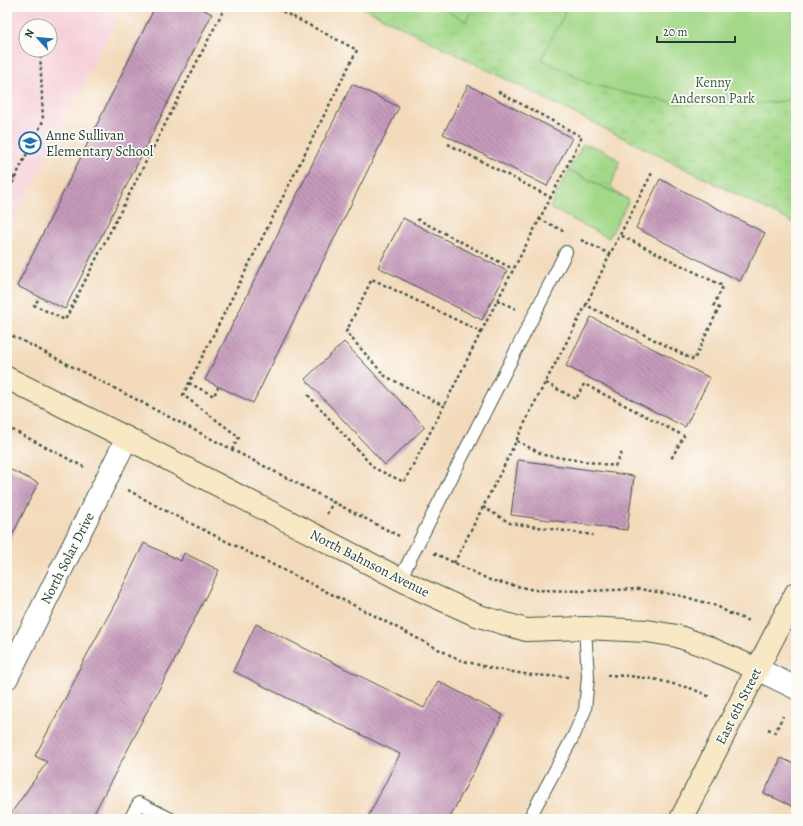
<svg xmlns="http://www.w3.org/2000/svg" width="803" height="826" viewBox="0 0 803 826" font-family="Alegreya,serif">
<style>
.built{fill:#f6cfd8;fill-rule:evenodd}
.park{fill:url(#park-crowns);stroke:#608a5e}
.pitch{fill:#a2d888;stroke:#608a5e}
.building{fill:url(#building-back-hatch)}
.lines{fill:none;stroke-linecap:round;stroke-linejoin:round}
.lane-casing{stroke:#3f5548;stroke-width:14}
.street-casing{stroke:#3f5548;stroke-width:24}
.secondary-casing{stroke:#3f5548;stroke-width:24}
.path{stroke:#3f5548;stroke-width:2.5;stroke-dasharray:3 3;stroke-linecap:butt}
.lane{stroke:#fff;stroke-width:12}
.street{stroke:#fff;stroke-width:22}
.secondary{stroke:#f8e8c3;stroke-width:22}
.labels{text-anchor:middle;stroke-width:3.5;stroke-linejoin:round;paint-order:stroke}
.park-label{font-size:14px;fill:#406449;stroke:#fdfcf7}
.poi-label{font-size:14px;fill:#1f3d34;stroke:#fdfcf7;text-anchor:start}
.street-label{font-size:14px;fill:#1f3d34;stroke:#fdfcf7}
</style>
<defs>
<pattern id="park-crowns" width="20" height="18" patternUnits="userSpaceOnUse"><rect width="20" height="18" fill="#a2d888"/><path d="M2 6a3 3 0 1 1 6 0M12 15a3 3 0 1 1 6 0" fill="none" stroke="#8bba76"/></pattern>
<pattern id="building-back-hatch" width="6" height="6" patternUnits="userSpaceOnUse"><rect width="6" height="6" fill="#c69abb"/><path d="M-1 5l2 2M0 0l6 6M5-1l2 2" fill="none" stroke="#a07f99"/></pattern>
</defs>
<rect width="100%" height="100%" fill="#fdfcf7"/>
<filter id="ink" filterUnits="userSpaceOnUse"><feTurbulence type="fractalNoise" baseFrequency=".025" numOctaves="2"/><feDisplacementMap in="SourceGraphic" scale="8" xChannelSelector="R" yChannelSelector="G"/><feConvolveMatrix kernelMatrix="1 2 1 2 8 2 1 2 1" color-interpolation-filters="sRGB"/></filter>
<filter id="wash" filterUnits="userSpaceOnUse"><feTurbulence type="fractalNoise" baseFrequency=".012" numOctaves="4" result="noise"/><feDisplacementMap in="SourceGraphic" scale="16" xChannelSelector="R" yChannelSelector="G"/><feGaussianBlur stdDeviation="0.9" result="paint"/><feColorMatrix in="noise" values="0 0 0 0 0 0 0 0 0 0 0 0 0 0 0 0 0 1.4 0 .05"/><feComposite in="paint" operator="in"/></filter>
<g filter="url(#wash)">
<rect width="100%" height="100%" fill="#f3dabb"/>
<path class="built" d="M7,7H123L7,235ZM26,26H50V50H26Z"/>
<g class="park">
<polygon points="361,7 796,7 796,224"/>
<path d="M583,144C599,148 606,150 619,161L618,168L611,186L617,192L629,200L569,170Z"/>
</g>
<g class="pitch">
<polygon points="440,7 474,7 466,21"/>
<polygon points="568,7 796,7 796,98 783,101 730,106 687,105 634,95 587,83 541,59"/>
<polygon points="569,170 629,200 609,238 550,208"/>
</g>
<g id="blocks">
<g class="building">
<polygon points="155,7 199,7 212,14 65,309 17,286"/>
<polygon points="352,84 399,107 253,403 205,380"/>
<polygon points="468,85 572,138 547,186 443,134"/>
<polygon points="660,179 765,233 740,281 636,228"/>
<polygon points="403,218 507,271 482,320 378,267"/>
<polygon points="591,317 710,378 685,427 566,366"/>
<polygon points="344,342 425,427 385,465 305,379"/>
<polygon points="518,460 634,476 627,530 511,515"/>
<polygon points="7,468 38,483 7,546"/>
<polygon points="144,543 181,561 184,553 219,570 178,652 179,652 136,732 137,732 91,819 7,819 47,762 35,756 77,676 76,675 119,596 118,596"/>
<polygon points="256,624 424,708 438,681 503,715 449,819 367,819 400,754 233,671"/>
<polygon points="781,758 796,765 796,808 764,793"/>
</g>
</g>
</g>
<g filter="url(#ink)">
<use href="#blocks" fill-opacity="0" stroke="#3f5548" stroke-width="1"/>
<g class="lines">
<g class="lane-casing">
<g id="lane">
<polyline points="400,579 566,252"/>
<polyline points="130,819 139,803 171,819"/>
<polyline points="529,819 574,735 585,710 588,677 585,628"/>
</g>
</g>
<g class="street-casing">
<g id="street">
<polyline points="757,669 796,688"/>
<polyline points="7,678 127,438"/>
</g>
</g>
<g class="secondary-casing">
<g id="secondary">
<polyline points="7,378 127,438 421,590 476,615 526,630 585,628 647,631 677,636 705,646 757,669"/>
<polyline points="681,819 796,593"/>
</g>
</g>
<g class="path">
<polyline points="448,144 550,197"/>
<polyline points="7,175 15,178"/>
<polyline points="7,194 43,121 40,50"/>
<polyline points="417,219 513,269"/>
<polyline points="539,219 566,232"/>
<polyline points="581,240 610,254 653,171"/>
<polyline points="610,254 586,305 694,360 719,308 714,305 723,286 620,235"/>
<polyline points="38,300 34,305 65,320 225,7"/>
<polyline points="497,300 516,309"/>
<polyline points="481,332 582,137 497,91"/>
<polyline points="7,333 147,405"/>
<polyline points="189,383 214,396 218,387"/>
<polyline points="546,383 576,399 584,384 684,436 671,459"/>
<polyline points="308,395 374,468 404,482 444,406 385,376 346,332 372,279 481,332 444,406"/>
<polyline points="146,405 399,536"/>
<polyline points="7,427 84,467"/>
<polyline points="517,441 544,455 615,466 622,452"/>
<polyline points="232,450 239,437 183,395 357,50 274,7"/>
<polyline points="128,490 164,510 373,615 430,645 460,660 495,669 531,675 568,677"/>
<polyline points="483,507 510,523 593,535"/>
<polyline points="327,514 333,502"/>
<polyline points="434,553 490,580 534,590 585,591 640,589 682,596 717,606 729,613 749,621"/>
<polyline points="454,563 503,468 533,406 586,305"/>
<polyline points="607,675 629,676 654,679 693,689 710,697"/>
<polyline points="768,729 775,732 783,716"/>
</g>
<use href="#lane" class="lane"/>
<use href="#street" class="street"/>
<use href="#secondary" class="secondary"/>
</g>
</g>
<defs>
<g id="school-ring" transform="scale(1.15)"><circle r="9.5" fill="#fdfcf7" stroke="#1f6fb2" stroke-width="1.5"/><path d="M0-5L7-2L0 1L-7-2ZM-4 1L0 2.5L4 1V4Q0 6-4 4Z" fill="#1f6fb2"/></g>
</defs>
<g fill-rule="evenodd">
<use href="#school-ring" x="30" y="143"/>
</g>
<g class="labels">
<g class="park-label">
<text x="713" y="87">Kenny<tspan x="713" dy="16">Anderson Park</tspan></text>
</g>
<g class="poi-label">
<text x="46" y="140">Anne Sullivan<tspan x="46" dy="16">Elementary School</tspan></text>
</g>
<g class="street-label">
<text transform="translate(67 558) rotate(-63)" y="5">North Solar Drive</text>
<text transform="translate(370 563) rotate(27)" y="5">North Bahnson Avenue</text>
<text transform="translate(738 706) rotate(-63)" y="5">East 6th Street</text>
</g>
</g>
<rect width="803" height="826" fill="none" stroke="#fdfcf7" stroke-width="24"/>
<g transform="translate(38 38) rotate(297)"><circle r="19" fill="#fdfcf7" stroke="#a4b0a9"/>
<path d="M0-3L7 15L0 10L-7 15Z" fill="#1f6fb2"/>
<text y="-6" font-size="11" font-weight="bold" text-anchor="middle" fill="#1f3d34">N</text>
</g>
<path d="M657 36v6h78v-6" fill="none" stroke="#1f3d34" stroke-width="2"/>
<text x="663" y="36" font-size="12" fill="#1f3d34" stroke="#fdfcf7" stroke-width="3" paint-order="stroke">20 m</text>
</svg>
